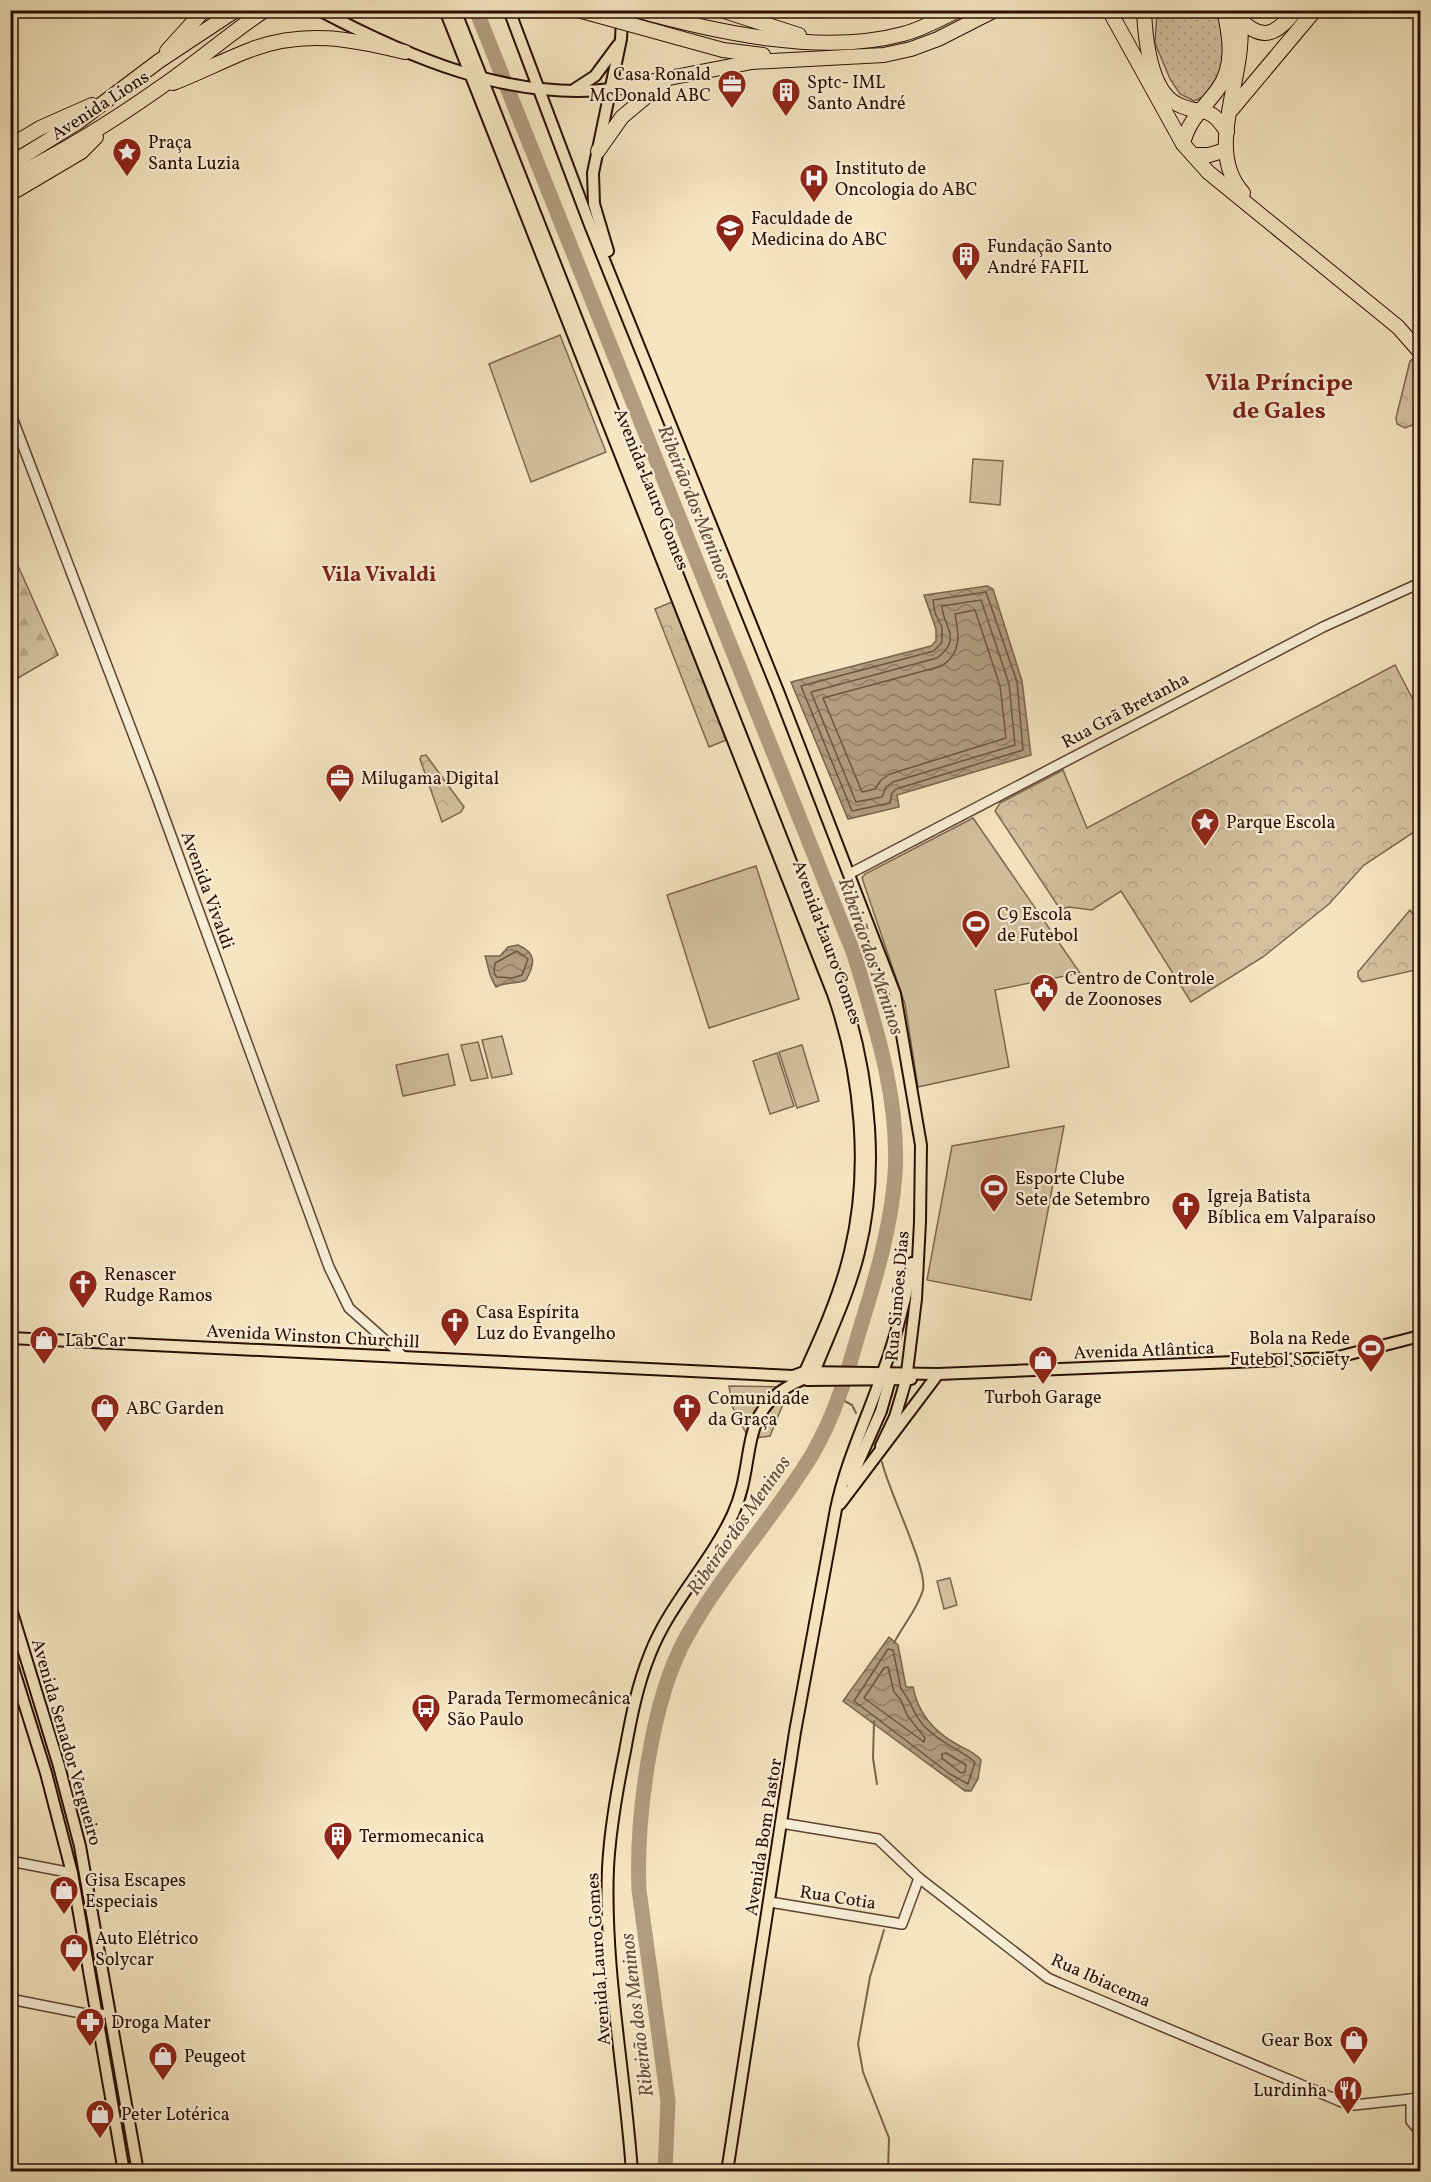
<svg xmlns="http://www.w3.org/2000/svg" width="1431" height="2182" viewBox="0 0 1431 2182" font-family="Vollkorn,serif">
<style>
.grass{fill:url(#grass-dots);stroke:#7f6650;stroke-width:1.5}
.forest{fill:url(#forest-firs);stroke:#7f6650;stroke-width:1.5}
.park{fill:url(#park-crowns);stroke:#7f6650;stroke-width:1.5}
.pitch{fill:#d3c09f;stroke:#7f6650;stroke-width:1.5}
.water{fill:url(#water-waves);stroke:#7b634c;stroke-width:1.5}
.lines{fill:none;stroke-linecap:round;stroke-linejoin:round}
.shore{stroke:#6e5440;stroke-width:1.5}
.stream{stroke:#7b634c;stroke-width:2}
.river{stroke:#b09c7f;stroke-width:15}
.minor-casing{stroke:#5e4330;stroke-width:12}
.major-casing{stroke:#2b0d00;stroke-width:14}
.highway-casing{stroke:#2b0d00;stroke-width:16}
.minor{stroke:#f8eed6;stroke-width:9}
.major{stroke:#f5e5c0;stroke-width:10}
.highway{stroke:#f5e5c0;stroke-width:14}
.highway-bridge-casing{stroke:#2b0d00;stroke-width:16;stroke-linecap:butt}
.highway-bridge{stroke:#f5e5c0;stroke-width:14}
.labels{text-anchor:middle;stroke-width:4.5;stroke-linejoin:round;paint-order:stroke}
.poi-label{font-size:18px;fill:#2b0d00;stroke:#f8eed6;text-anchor:start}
.street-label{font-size:18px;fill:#2b0d00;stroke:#f8eed6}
.water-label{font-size:20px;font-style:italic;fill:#674d39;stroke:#f8eed6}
.quarter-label{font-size:21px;font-weight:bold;fill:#7a1f14;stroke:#f8eed6}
.district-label{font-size:24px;font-weight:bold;fill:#7a1f14;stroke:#f8eed6}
</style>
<defs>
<pattern id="grass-dots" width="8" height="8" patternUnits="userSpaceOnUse" patternTransform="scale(1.5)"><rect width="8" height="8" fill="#d3c09f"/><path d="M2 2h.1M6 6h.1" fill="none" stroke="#b5a487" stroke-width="1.8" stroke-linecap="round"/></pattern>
<pattern id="forest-firs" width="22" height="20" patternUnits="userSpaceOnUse" patternTransform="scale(1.5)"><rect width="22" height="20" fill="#d3c09f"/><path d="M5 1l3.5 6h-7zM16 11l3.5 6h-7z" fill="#b5a487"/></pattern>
<pattern id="park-crowns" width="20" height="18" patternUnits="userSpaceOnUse" patternTransform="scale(1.5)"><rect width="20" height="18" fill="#d3c09f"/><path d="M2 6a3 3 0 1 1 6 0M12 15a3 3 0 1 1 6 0" fill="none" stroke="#b5a487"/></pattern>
<pattern id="water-waves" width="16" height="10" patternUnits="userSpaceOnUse" patternTransform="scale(1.5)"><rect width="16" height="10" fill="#b09c7f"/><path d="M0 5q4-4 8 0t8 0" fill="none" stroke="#8f7e66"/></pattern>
</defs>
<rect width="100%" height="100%" fill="#f5e5c0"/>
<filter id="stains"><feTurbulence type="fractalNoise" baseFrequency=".00333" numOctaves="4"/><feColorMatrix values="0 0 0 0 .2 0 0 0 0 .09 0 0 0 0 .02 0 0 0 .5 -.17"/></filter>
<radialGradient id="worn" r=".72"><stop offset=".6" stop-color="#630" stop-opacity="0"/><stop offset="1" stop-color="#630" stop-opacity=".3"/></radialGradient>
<polygon class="grass" points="1157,11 1217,11 1226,42 1218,83 1205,96 1194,101 1180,94 1170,79 1155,43"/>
<polygon class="forest" points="10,548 58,655 11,682 10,682"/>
<g class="park">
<polygon points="1414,358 1420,360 1420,422 1405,428 1397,424 1396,418 1410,361"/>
<polygon points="672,602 726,740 709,747 655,609"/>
<polygon points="1395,665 1420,713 1420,828 1364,865 1329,904 1263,957 1191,1002 1121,891 1092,910 1069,907 1060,909 995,811 1000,803 1063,770 1087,828"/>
<polygon points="421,756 426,755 464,807 461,812 442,822 420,759"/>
<polygon points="1410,910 1420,925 1420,969 1362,982 1358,977 1358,972"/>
<polygon points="729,1386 790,1387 770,1436 749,1439 732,1406"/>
</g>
<g class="pitch">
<polygon points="560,335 606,452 531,482 489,364"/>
<polygon points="973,459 1003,461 1000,505 970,502"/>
<polygon points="973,818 1080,973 995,990 1009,1067 918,1087 905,1004 862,878 865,874"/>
<polygon points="756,866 799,999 709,1028 667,895"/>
<polygon points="502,1036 512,1074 492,1078 482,1040"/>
<polygon points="478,1042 488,1078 471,1081 461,1045"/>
<polygon points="802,1045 819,1101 797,1108 779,1052"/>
<polygon points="777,1053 794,1106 770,1114 753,1061"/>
<polygon points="448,1054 455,1085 403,1096 396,1065"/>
<polygon points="1064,1126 1031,1300 927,1280 952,1146"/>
<polygon points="950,1578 957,1605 944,1609 937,1581"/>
</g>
<g class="water">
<polygon points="987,586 993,589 1022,681 1031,755 897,795 899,807 848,819 791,682 931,646 936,641 936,629 924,595"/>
<path d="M518,945C537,953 535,964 526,980C516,984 505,982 496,987C487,973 490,970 485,956H500L508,947Z"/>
<path d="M889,1637L898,1645L906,1687H913C918,1714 934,1732 958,1745C966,1749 976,1753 981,1760L978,1779L971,1791H965L843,1701Z"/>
</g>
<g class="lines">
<g class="shore">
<polygon points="986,592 1017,682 1023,750 896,789 892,793 890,803 852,811 801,686 934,651 942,642 942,627 935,613 933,600"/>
<path d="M981,600L1009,684L1015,745L893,782L886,787L882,797L856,802L811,692L937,658C964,638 942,626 942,606Z"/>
<path d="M975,610L1000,686L1006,738L890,774L881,780L875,789L862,792L823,698L942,666C962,652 959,635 955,614Z"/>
<polygon points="517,951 528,959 522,975 512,978 497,977 494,973 495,963"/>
<path d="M888,1649L893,1650L901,1689C911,1700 913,1715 925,1727C940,1743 959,1749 975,1762L968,1784L950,1774L854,1701Z"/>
<polygon points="888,1667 894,1692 901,1700 907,1715 925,1738 924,1742 864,1698 884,1668"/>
<polygon points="946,1753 966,1765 965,1772 961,1773 942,1758 942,1754"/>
</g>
<g class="stream">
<polyline points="839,1398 852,1405 856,1413"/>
<path d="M882,1462C888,1490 928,1569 923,1590C917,1610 903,1625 894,1643"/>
<polyline points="874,1721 873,1758 877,1784"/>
<polyline points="884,1930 870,1977 858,2044 863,2072 889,2138 888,2172"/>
</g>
<path class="river" d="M476,10L854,954C875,1025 900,1099 895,1175C891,1228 875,1281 859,1332C847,1374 835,1415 813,1453C775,1517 723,1571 687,1636C651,1699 636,1818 639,1890L668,2101L665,2172"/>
<g class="minor-casing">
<g id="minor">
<polyline points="10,412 154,789 329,1267 349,1308 404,1357"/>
<polyline points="849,874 1323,627 1420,583"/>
<polyline points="781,1823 878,1839 919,1878 1048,1978 1059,1983 1342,2102 1354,2105 1420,2098"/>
<polyline points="10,1861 72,1873"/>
<polyline points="770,1902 902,1924 919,1878"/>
<polyline points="10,1999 96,2016 102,2014"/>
<polyline points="1411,2099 1411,2121 1420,2132"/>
</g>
</g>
<g class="major-casing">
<g id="major">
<path d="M319,10C408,57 509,101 612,89"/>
<path d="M445,10L833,994C861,1073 870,1170 850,1252C840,1295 820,1339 801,1380C735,1409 758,1459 733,1514C710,1564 670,1603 650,1654C637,1686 631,1718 625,1751C617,1790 610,1829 608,1868C604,1969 625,2071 632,2172"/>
<path d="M455,10L810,910C822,941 836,972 846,1004C870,1081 879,1174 859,1252C848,1297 827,1338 811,1380"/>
<polyline points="509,10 590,225 778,691 895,994 921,1145 920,1222 916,1299 906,1380 895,1417 881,1446"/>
<polyline points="575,89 595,76 618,45"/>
<polyline points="608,251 594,204 593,173 621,39 622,19 618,10"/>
<polyline points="10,1338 793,1376 804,1372 938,1374 1334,1358 1420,1336"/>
<polyline points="807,1380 911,1379"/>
<polyline points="850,1481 881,1411 891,1376"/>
<polyline points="840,1504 938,1374"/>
<polyline points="10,1606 59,1766 80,1846 138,2172"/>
<polyline points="10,1658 46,1773 72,1873 124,2172"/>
<path d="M727,2172L795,1732L836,1509C845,1465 864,1425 879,1383C894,1344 905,1304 912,1263"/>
</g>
</g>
<g class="highway-casing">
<g id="highway">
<path d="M636,10C715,32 822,56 903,34C922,29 941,19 958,10"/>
<polyline points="721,10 799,35"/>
<polyline points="1109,10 1183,144 1208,172 1398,327 1420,352"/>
<path d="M1144,10C1145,37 1150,91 1177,104C1202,117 1208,102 1227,132"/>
<path d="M1238,10C1253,67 1200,146 1243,193"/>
<path d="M1240,19C1264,44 1278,32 1296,10"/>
<polyline points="723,50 763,55"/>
<polyline points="167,51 204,10"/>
<path d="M173,83C199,73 224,60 250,50C303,29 352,39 405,52"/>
<polyline points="612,89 752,62 884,55 911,49 938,39 995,10"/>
<polyline points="1232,109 1315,10"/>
<path d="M1183,144C1188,120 1205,107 1218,89C1235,66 1230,36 1224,10"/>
<polyline points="10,146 40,128 92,105"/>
<polyline points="598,151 622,117 666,80"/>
<polyline points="1193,155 1209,155 1226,150"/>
<polyline points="10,164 78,122 159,61 236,10"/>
<path d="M10,178C63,152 113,121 161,87C196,63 229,34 265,10"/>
<polyline points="10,194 81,152 96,137"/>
</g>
</g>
<use href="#minor" class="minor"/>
<use href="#major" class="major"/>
<use href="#highway" class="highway"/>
<g class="highway-bridge-casing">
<polyline id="highway-bridge" points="578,10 723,50"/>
</g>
<use href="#highway-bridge" class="highway-bridge"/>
</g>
<defs>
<g id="office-pin" transform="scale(1.5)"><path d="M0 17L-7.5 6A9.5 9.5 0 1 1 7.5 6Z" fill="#8f2418" stroke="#f8eed6"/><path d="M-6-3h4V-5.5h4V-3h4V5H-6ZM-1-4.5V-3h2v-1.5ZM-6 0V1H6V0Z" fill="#fff"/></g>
<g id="building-pin" transform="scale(1.5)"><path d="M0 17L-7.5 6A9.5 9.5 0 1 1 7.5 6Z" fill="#8f2418" stroke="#f8eed6"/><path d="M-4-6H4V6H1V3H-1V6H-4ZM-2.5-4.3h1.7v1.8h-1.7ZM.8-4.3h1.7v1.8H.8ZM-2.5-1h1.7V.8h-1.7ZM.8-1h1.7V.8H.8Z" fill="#fff"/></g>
<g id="sight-pin" transform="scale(1.5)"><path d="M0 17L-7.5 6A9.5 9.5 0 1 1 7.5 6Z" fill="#8f2418" stroke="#f8eed6"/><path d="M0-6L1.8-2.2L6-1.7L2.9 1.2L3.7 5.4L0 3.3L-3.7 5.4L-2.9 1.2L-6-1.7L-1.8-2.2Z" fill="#fff"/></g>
<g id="hospital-pin" transform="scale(1.5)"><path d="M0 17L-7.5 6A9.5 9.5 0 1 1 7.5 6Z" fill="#8f2418" stroke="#f8eed6"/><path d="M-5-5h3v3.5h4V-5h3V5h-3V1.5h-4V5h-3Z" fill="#fff"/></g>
<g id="university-pin" transform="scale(1.5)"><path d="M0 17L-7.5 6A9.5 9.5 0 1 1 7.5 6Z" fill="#8f2418" stroke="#f8eed6"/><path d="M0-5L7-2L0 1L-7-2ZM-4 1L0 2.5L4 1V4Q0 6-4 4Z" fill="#fff"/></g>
<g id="stadium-pin" transform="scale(1.5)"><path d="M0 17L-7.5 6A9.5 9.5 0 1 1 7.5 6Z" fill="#8f2418" stroke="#f8eed6"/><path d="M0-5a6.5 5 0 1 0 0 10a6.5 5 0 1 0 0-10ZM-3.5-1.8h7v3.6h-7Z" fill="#fff"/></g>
<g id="civic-pin" transform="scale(1.5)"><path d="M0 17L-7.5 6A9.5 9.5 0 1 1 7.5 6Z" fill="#8f2418" stroke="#f8eed6"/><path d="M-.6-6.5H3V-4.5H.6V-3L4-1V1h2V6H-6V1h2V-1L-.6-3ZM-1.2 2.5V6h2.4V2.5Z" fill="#fff"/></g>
<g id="church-pin" transform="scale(1.5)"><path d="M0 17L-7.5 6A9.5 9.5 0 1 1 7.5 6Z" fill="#8f2418" stroke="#f8eed6"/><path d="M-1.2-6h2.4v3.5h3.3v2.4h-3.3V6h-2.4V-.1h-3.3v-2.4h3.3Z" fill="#fff"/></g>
<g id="shop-pin" transform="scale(1.5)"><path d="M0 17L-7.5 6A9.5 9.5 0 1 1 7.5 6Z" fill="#8f2418" stroke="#f8eed6"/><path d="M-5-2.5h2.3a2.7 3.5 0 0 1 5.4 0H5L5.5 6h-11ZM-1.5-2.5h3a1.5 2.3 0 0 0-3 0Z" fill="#fff"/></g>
<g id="bus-pin" transform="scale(1.5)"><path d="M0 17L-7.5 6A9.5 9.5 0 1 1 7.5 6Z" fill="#8f2418" stroke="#f8eed6"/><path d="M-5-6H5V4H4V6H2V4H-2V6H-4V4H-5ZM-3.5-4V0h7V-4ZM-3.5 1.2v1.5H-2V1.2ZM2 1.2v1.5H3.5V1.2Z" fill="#fff"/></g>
<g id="pharmacy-pin" transform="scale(1.5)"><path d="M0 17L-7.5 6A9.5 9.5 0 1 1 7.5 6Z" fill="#8f2418" stroke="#f8eed6"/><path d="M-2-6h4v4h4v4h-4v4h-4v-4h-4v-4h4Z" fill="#fff"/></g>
<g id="restaurant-pin" transform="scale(1.5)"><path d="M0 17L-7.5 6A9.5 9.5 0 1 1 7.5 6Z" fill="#8f2418" stroke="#f8eed6"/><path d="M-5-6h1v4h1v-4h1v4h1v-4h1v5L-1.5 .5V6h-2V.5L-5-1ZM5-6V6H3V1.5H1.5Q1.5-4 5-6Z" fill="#fff"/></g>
</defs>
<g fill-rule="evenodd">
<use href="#office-pin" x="732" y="84"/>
<use href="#building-pin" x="786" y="92"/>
<use href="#sight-pin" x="127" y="152"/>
<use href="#hospital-pin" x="814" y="178"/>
<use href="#university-pin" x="730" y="228"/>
<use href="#building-pin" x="966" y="256"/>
<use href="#office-pin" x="340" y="778"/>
<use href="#sight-pin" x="1205" y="822"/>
<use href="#stadium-pin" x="976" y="924"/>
<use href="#civic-pin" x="1044" y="988"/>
<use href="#stadium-pin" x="994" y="1188"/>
<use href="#church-pin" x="1186" y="1206"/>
<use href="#church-pin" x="83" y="1284"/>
<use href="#church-pin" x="455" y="1322"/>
<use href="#shop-pin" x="44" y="1340"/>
<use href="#stadium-pin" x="1371" y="1348"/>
<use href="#shop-pin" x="1043" y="1360"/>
<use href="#shop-pin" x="105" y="1408"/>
<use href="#church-pin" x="687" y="1408"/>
<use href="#bus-pin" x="426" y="1708"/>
<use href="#building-pin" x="338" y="1836"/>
<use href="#shop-pin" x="64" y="1890"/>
<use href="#shop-pin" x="74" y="1948"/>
<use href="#pharmacy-pin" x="90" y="2022"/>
<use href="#shop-pin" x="1354" y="2040"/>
<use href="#shop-pin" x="163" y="2056"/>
<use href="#restaurant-pin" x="1348" y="2090"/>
<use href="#shop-pin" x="100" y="2114"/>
</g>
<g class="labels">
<g class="poi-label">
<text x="711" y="80" text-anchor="end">Casa Ronald<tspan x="711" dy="21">McDonald ABC</tspan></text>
<text x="807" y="88">Sptc- IML<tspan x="807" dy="21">Santo André</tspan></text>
<text x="148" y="148">Praça<tspan x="148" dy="21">Santa Luzia</tspan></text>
<text x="835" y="174">Instituto de<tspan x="835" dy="21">Oncologia do ABC</tspan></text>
<text x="751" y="224">Faculdade de<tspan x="751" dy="21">Medicina do ABC</tspan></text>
<text x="987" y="252">Fundação Santo<tspan x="987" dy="21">André FAFIL</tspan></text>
<text x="361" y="784">Milugama Digital</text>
<text x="1226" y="828">Parque Escola</text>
<text x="997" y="920">C9 Escola<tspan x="997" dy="21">de Futebol</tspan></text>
<text x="1065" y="984">Centro de Controle<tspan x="1065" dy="21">de Zoonoses</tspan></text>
<text x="1015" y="1184">Esporte Clube<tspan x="1015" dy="21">Sete de Setembro</tspan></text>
<text x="1207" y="1202">Igreja Batista<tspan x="1207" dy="21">Bíblica em Valparaíso</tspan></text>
<text x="104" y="1280">Renascer<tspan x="104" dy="21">Rudge Ramos</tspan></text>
<text x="476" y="1318">Casa Espírita<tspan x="476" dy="21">Luz do Evangelho</tspan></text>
<text x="1350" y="1344" text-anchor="end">Bola na Rede<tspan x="1350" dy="21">Futebol Society</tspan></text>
<text x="65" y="1346">Lab Car</text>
<text x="1043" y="1403" text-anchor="middle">Turboh Garage</text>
<text x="708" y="1404">Comunidade<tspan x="708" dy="21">da Graça</tspan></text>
<text x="126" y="1414">ABC Garden</text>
<text x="447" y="1704">Parada Termomecânica<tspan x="447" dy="21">São Paulo</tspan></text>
<text x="359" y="1842">Termomecanica</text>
<text x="85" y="1886">Gisa Escapes<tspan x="85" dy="21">Especiais</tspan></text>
<text x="95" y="1944">Auto Elétrico<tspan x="95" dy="21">Solycar</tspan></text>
<text x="111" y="2028">Droga Mater</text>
<text x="1333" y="2046" text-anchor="end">Gear Box</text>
<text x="184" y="2062">Peugeot</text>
<text x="1327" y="2096" text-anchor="end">Lurdinha</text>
<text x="121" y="2120">Peter Lotérica</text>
</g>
<g class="street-label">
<text transform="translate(100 105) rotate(-33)" y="6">Avenida Lions</text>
<text transform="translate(652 489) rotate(68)" y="6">Avenida Lauro Gomes</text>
<text transform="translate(1125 710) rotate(-28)" y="6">Rua Grã Bretanha</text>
<text transform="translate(208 890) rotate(70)" y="6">Avenida Vivaldi</text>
<text transform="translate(828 942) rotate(70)" y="6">Avenida Lauro Gomes</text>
<text transform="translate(897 1296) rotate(-85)" y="6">Rua Simões Dias</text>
<text transform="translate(313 1336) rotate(3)" y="6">Avenida Winston Churchill</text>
<text transform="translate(1144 1350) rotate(-2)" y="6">Avenida Atlântica</text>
<text transform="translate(67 1742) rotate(74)" y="6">Avenida Senador Vergueiro</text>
<text transform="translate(763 1837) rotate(-81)" y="6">Avenida Bom Pastor</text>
<text transform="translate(838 1897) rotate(9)" y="6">Rua Cotia</text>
<text transform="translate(598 1959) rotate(-94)" y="6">Avenida Lauro Gomes</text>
<text transform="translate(1101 1980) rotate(24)" y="6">Rua Ibiacema</text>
</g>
<g class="water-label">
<text transform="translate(695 502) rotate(68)" y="7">Ribeirão dos Meninos</text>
<text transform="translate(872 956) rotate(71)" y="7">Ribeirão dos Meninos</text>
<text transform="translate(738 1525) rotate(-55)" y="7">Ribeirão dos Meninos</text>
<text transform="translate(636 2015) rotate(-97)" y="7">Ribeirão dos Meninos</text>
</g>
<g class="quarter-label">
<text x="379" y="581">Vila Vivaldi</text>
</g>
<g class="district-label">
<text x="1279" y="390">Vila Príncipe<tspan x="1279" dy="28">de Gales</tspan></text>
</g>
</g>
<rect width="1431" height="2182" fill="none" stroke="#f5e5c0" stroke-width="36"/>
<rect x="12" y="12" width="1407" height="2158" fill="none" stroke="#2b0d00" stroke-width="3"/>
<rect x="18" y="18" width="1395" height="2146" fill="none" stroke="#2b0d00" stroke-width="1.5"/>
<rect width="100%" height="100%" filter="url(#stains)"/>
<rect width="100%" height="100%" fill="url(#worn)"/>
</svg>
